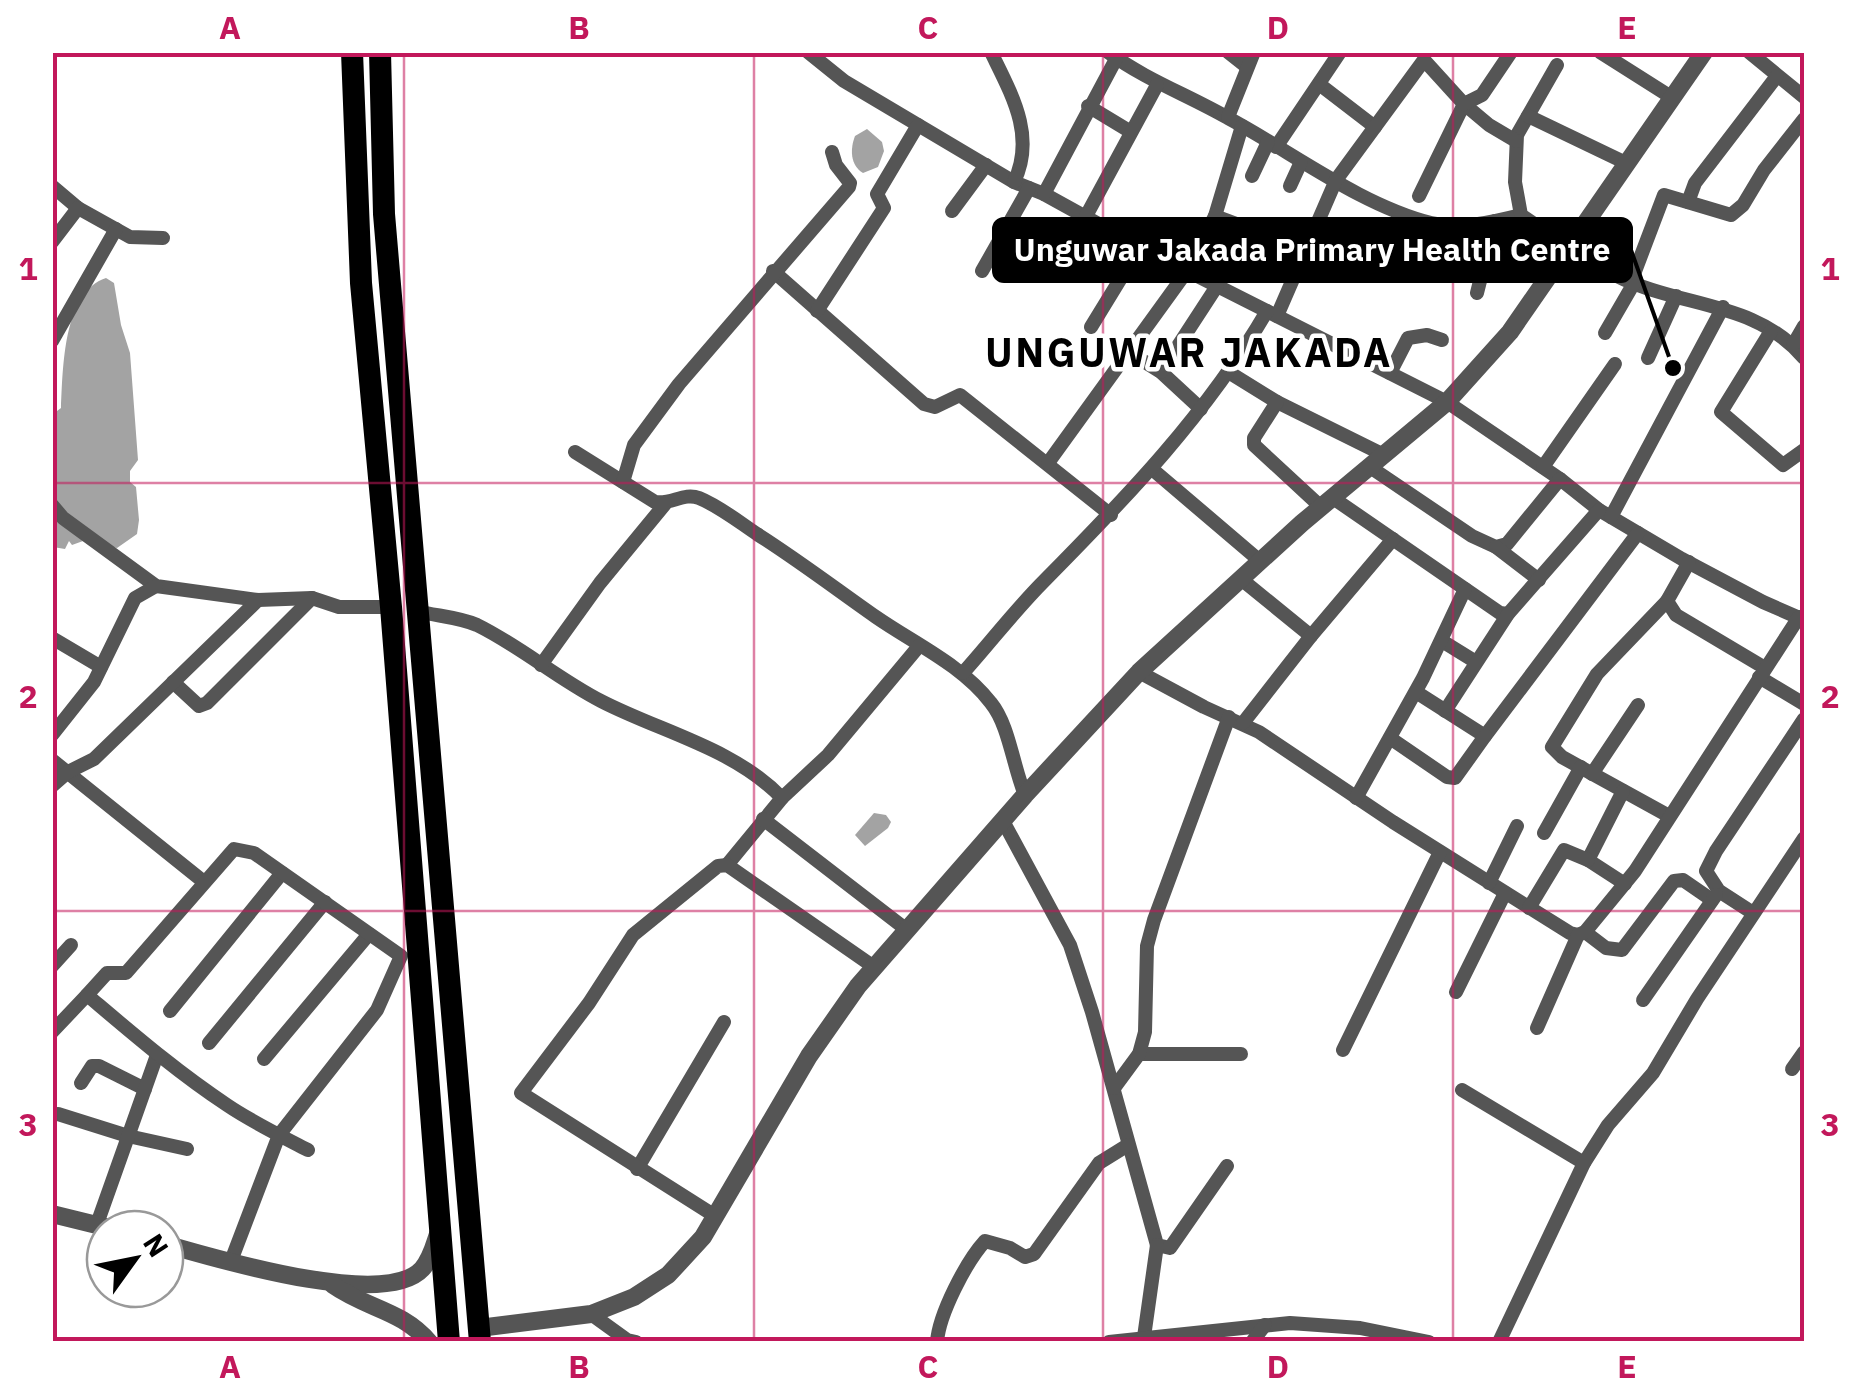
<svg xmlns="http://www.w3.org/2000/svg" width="1857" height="1394" viewBox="0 0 1857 1394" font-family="'IBM Plex Sans',sans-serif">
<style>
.water{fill:#a3a3a3}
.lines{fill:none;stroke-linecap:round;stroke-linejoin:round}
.minor{stroke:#555;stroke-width:14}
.tertiary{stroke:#555;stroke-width:18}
.primary{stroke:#000;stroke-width:22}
.grid{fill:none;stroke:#c2185b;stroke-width:2.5;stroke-opacity:0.55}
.labels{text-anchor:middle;stroke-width:9;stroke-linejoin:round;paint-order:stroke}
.district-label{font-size:40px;font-weight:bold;letter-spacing:2.5px;fill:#000;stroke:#fff}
.leader{fill:none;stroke:#000;stroke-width:4}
.callout-dot{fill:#000;stroke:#fff;stroke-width:4}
.callout{fill:#000;stroke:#000;stroke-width:4}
.callout-label{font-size:32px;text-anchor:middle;font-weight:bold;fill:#fff}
.neatline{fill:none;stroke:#c2185b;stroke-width:4}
.grid-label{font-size:32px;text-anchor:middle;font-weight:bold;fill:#c2185b}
</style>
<rect width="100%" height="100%" fill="#fff"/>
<g class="water">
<path d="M867,129L882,142L884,151L878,167L863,173C850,165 850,149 855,136Z"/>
<path d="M106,278L114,283L121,325L130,353L138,460L130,471V482L136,487L139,520L137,534L117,548L83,541L72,545L69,541L65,549L53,547V414L61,408C63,368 63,292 106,278Z"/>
<polygon points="874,813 886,815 891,822 888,828 865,846 855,835"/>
</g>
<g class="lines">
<g class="minor">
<polyline points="808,52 844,81 1014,182 1044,194 1140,247 1447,402 1560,479 1599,510 1682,559 1763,602 1804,620"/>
<path d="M991,52C1012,95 1036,136 1014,182"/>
<path d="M1108,52C1146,80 1188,95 1228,118C1292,152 1360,205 1431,223C1460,230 1493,222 1521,215"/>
<polyline points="1228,52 1247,67"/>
<polyline points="1600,52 1671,97"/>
<polyline points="1749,52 1804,97"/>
<path d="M1557,65L1517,135L1515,182L1521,215C1557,239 1594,268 1635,284C1694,307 1761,306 1804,358"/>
<polyline points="1319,84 1375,127"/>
<polyline points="1088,106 1131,132"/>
<polyline points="1528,116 1626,163"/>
<polyline points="1228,117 1254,52"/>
<polyline points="1276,147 1340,52"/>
<polyline points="1252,176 1268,142"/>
<polyline points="52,186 78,208 130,237 163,238"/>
<polyline points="1290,186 1301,162"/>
<polyline points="1044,194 1116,59"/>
<polyline points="1419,196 1464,104 1489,125 1516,141"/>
<polyline points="1688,202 1695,183 1777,76"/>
<polyline points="952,211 986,165"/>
<polyline points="1215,216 1266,235"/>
<polyline points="1085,218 1157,85"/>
<polyline points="52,242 78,208"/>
<polyline points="773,271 924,404 935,407 960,395 1111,515"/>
<polyline points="982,271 1029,188"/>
<polyline points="1631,282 1664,195 1731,215 1743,205 1764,170 1804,119"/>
<polyline points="1477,293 1495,221"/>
<polyline points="817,311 884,208 877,194 918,125"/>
<polyline points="1277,316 1336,180 1424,60 1464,104 1482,95 1511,52"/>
<polyline points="1091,327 1140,247"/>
<polyline points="1771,331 1721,412 1783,465 1804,450"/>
<polyline points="1605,333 1634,283"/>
<polyline points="52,341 116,229"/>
<polyline points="1793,345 1804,326"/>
<polyline points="1129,352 1161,372 1201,409"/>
<polyline points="1648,358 1676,296"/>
<polyline points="1161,372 1217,286"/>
<polyline points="1230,373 1277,402 1384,455"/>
<polyline points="1390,373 1408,338 1427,335 1442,340"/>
<polyline points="1277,402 1254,438 1254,445 1321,507"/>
<path d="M575,452L655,502C671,505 684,492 699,498C719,506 739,522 757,534C798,560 836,589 876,617C915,644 962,665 991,703C1009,725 1013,766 1025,795"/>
<polyline points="1048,463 1187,271 1215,216 1242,126"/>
<polyline points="1370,467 1472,536 1496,547 1507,544 1560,479"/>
<polyline points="1543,467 1615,364"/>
<polyline points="1152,469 1260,561"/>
<polyline points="623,482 634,445 679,384 849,187 850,183 836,165 832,152"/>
<polyline points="1333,498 1500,613 1508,614"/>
<polyline points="52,505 63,518 156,586 258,600 312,598 339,607 391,607"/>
<polyline points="1611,517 1723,307"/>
<polyline points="1496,547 1539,580"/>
<polyline points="1689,562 1667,601 1676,615 1765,668"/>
<polyline points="1241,579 1311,636"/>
<polyline points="1667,601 1597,674 1552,747 1562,757 1669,816"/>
<path d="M417,611C436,616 459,617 477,625C520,646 558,679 601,701C661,732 734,748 782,798L727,865"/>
<polyline points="52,638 101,667"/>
<polyline points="1442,641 1476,662"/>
<polyline points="541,665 600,583 665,504"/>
<polyline points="1139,672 1204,707 1259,732 1393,822 1570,933 1578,935"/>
<path d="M963,673C990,643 1015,610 1044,581C1127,497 1207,414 1267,311"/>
<polyline points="1759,677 1804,704"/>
<polyline points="173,682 199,706 207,703 312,598"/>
<polyline points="1416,692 1485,736 1638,533"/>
<polyline points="1445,711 1508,614 1599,510"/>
<polyline points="1243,723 1311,636 1393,539"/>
<polyline points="52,735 94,682 135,598 156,586"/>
<polyline points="1390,738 1447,777 1455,778 1485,736"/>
<polyline points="52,760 204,882"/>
<polyline points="1592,774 1638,705"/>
<polyline points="52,786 68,772 94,759 258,600"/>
<polyline points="1623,791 1588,860 1625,884"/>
<polyline points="782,798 828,755 919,646"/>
<polyline points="1356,798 1423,678 1465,589"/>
<polyline points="763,819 907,930"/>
<polyline points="1003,821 1070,945 1092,1012 1157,1245 1170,1248 1227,1166"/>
<polyline points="1544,833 1581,767"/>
<polyline points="1489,883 1517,826"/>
<polyline points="1529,908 1564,850 1588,860"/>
<polyline points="1753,913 1719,891 1706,871 1716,851 1804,719"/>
<polyline points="1585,932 1606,948 1622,950 1674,881 1683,880 1712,900"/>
<polyline points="52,966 71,945"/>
<polyline points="1456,992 1505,893"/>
<polyline points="1643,1000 1716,895"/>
<polyline points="170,1011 282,873"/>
<polyline points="1537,1028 1578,935 1585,932 1635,871 1799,617"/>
<polyline points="52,1032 87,995"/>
<polyline points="209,1043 325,902"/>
<polyline points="1343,1050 1440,852"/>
<polyline points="1139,1054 1241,1054"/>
<polyline points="264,1059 369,934"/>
<polyline points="1792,1069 1804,1052"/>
<polyline points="81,1083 92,1066 99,1066 145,1089"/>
<polyline points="1114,1088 1139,1054 1145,1032 1147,946 1154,920 1229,717"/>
<polyline points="1462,1090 1584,1163"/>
<polyline points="58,1114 128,1136 187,1149"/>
<polyline points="637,1169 724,1022"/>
<polyline points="715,1216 521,1093 589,1003 633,935 718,866 727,865 874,967"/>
<polyline points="97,1224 157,1055"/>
<path d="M231,1261L279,1135L377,1010L401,956L254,853L234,849L126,973H107L87,995C132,1033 177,1072 227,1105C252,1122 281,1136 308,1150"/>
<polyline points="591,1314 627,1340 636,1342"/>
<polyline points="1144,1337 1157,1245"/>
<path d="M937,1342C939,1314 966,1262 985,1241L1010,1248L1025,1257L1034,1254L1099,1163L1128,1145"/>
<polyline points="1109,1342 1290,1323 1360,1328 1429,1342"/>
<polyline points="1252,1342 1265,1325"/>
<polyline points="1499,1342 1584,1163 1608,1125 1653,1073 1697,999 1804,838"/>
</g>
<g class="tertiary">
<polyline points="52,1214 113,1229"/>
<path d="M165,1244C215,1258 384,1310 422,1269C431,1259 434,1246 438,1234"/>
<path d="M333,1285C367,1309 402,1310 429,1342"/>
<polyline points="479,1328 591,1314 634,1297 668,1275 703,1237 809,1056 858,986 1025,795 1139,672 1302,523 1447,402 1510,332 1704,52"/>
</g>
<g class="primary">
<polyline points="352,52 361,283 391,607 449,1342"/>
<polyline points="380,52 384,214 480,1342"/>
</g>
</g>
<path class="grid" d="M404,52V1342M754,52V1342M1103,52V1342M1453,52V1342M52,483H1804M52,911H1804"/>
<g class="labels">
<g class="district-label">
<text x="1189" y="367">UNGUWAR JAKADA</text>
</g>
</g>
<path class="leader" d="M1673 368L1631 250"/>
<circle class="callout-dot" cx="1673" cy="368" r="10"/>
<rect class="callout" x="994" y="219" width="637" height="62" rx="10"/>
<g class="callout-label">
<text x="1312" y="261">Unguwar Jakada Primary Health Centre</text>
</g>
<rect width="1857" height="1394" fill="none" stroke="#ffffff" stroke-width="110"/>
<g transform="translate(135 1259) rotate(57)"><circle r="48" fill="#ffffff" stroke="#999999" stroke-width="2.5"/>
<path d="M0-8L18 38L0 25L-18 38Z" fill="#000000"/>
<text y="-15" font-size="28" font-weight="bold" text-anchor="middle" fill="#000000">N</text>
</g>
<rect x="55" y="55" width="1747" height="1284" class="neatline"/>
<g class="grid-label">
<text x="230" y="39">A</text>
<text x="579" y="39">B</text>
<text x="928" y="39">C</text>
<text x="1278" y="39">D</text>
<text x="1627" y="39">E</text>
<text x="28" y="280">1</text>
<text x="1830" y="280">1</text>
<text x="28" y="708">2</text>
<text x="1830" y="708">2</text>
<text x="28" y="1136">3</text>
<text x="1830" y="1136">3</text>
<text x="230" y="1378">A</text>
<text x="579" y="1378">B</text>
<text x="928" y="1378">C</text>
<text x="1278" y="1378">D</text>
<text x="1627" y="1378">E</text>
</g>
</svg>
